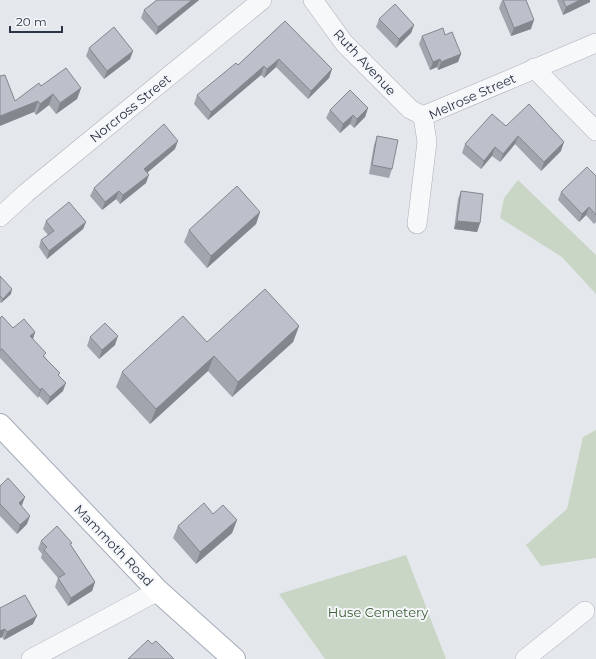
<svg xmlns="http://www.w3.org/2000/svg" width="596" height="659" viewBox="0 0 596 659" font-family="Montserrat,sans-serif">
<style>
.green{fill:#c9d6c5}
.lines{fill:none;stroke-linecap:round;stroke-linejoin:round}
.minor-casing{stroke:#a9aeb7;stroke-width:20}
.major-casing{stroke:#a3abb8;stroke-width:24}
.minor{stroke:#f7f8fa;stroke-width:19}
.major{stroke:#fff;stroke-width:22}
.wall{fill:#a1a5ae}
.shaded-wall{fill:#83868d}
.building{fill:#bbc0ca;stroke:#83868d}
.labels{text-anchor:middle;stroke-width:4;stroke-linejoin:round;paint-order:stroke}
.street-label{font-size:13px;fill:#2b3445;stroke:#f4f6f9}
.park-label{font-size:13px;fill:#3f6138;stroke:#f4f6f9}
</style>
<rect width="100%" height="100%" fill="#e4e7ec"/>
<g class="green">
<polygon points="518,180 596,255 596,294 562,257 500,218 504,198"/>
<polygon points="596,430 596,558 541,566 526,545 567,509 583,437"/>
<polygon points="406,555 446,659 325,659 279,594"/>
</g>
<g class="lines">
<g class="minor-casing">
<g id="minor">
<polyline points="313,0 344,43 410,109 423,116"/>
<polyline points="534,68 596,131"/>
<polyline points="423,116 596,43"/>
<polyline points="0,217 26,193 262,0"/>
<polyline points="417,224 427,142 423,116"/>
<polyline points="31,659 158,591"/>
<polyline points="525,659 585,611"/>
</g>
</g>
<g class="major-casing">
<polyline id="major" points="0,425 158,591 234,659"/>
</g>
<use href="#minor" class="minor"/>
<use href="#major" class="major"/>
</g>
<g class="wall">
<polygon points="157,0 199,0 156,35 141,18 144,10"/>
<polygon points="502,0 531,29 511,36 499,8"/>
<polygon points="557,0 590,0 590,2 563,15"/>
<polygon points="379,19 414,25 411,33 396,48 376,27"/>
<polygon points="285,21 332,69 329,78 308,99 276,67 264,78 261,75 208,120 194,104 197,95 238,65"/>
<polygon points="445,35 461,54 458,62 438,70 437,67 430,70 419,44 422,36"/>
<polygon points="89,48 133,51 130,59 104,79 86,56"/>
<polygon points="41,86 81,88 77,99 56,114 49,105 36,115 34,112 15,101"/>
<polygon points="368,108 365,117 354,128 350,124 340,133 326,118 330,110"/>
<polygon points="506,126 561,151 541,171 515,144 500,162 492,156 481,169 462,153 465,144"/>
<polygon points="377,136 392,169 389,178 369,174 374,145"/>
<polygon points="175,149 147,173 146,183 120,204 116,199 102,210 90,196 94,188"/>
<polygon points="596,176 596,222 594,224 586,215 579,222 558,200 561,192"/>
<polygon points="461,191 480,223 477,232 454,229 458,199"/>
<polygon points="260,212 256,224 207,268 184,242 189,230"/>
<polygon points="46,221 86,222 83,229 47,259 39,247 41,240 48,235 43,229"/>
<polygon points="0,276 11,294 1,303 0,302"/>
<polygon points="0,318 13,328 35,332 33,339 45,357 59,375 63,391 47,405 39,396 38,398 0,358"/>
<polygon points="299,326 293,342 232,397 208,371 150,424 116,387 122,372 207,342"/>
<polygon points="90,337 115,345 99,359 87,346"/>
<polygon points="0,486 22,505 21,506 27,524 17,534 0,516"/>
<polygon points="213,514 237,520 232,533 196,564 173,538 178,526"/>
<polygon points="41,541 71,545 95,582 92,591 68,606 55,587 58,578 41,558 42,554 38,549"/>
<polygon points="0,608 33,624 4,640 2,637 0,638"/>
</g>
<g class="shaded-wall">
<polygon points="192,0 199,0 156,35 158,27"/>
<polygon points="580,0 590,0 590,2 563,15 566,7"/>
<polygon points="534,20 531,29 511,36 514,28"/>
<polygon points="414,25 411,33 396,48 399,39"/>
<polygon points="133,51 130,59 104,79 107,71"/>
<polygon points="461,54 458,62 438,70 441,62"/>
<polygon points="279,59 276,67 264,78 267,69"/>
<polygon points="440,59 437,67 430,70 433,62"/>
<polygon points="264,66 261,75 208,120 211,112"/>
<polygon points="332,69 329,78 308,99 311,91"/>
<polygon points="81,88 77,99 56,114 60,103"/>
<polygon points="53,94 49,105 36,115 40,104"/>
<polygon points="38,101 34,112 0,126 0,116"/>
<polygon points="368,108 365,117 354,128 357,119"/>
<polygon points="353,115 350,124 340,133 343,124"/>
<polygon points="518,136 515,144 500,162 503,154"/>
<polygon points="178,141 175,149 141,178 144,169"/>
<polygon points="564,142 561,151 541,171 544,162"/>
<polygon points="495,147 492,156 481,169 484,161"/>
<polygon points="149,175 146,183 120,204 123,195"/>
<polygon points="119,191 116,199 102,210 105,202"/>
<polygon points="589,207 586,215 579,222 582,214"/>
<polygon points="260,212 256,224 207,268 211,256"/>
<polygon points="457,221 480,223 477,232 454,229"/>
<polygon points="86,222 83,229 47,259 49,251"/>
<polygon points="12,289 11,294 1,303 3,299"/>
<polygon points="299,326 293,342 232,397 238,382"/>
<polygon points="35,332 33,339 30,336"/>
<polygon points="118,336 115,345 99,359 102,350"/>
<polygon points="214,356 208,371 150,424 156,409"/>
<polygon points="66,383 63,391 47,405 50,397"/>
<polygon points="42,388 39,396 38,398 40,390"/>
<polygon points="25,497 22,505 16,512 19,503"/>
<polygon points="30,516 27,524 17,534 20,525"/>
<polygon points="237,520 232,533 196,564 200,552"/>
<polygon points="95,582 92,591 68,606 71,598"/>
<polygon points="37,616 33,624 4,640 7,632"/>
<polygon points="5,629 2,637 0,638 0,631"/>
</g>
<g class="building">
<polygon points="157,0 192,0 158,27 144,10"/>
<polygon points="503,0 526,0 534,20 514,28"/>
<polygon points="563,0 580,0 566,7"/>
<polygon points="395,4 414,25 399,39 379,19"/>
<polygon points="285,21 332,69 311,91 279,59 267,69 264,66 211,112 197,95 236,63 238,65"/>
<polygon points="114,27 133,51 107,71 89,48"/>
<polygon points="443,28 445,35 452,32 461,54 441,62 440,59 433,62 422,36"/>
<polygon points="66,68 81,88 60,103 53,94 40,104 38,101 0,116 0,76 5,75 15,101 39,83 41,86"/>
<polygon points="350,90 368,108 357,119 353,115 343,124 330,110"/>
<polygon points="529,104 564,142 544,162 518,136 503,154 495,147 484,161 465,144 492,114 506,126"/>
<polygon points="164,124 178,141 144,169 149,175 123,195 119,191 105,202 94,188"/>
<polygon points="377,136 398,140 392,169 372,165"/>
<polygon points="587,167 596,176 596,215 589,207 582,214 561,192"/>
<polygon points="237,186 260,212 211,256 189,230"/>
<polygon points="461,191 483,194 480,223 457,221"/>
<polygon points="69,202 86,222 49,251 41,240 54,231 46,221"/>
<polygon points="0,276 12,289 3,299 0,296"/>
<polygon points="265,289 299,326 238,382 214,356 156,409 122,372 183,316 207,342"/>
<polygon points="2,316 13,328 24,319 35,332 30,336 46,353 43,356 60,373 58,375 66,383 50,397 42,388 40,390 2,349 0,350 0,318"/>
<polygon points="105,323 118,336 102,350 90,337"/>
<polygon points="8,478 25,497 19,503 30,516 20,525 0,504 0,486"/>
<polygon points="204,503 213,514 223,505 237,520 200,552 178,526"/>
<polygon points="57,526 72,543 70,544 95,582 71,598 58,578 65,574 44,550 47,547 41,541"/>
<polygon points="25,595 37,616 7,632 5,629 0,631 0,608"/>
<polygon points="148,640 152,644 156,641 174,659 128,659"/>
</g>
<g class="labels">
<g class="street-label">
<text transform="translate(365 62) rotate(47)" y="5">Ruth Avenue</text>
<text transform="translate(472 96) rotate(-24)" y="5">Melrose Street</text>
<text transform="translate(130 108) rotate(-39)" y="5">Norcross Street</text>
<text transform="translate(114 545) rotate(46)" y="5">Mammoth Road</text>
</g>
<g class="park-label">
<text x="378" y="617">Huse Cemetery</text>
</g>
</g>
<path d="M10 26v6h52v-6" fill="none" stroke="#2b3445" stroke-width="2"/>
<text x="16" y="26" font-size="12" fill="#2b3445" stroke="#f4f6f9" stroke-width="3" paint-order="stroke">20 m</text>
</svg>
